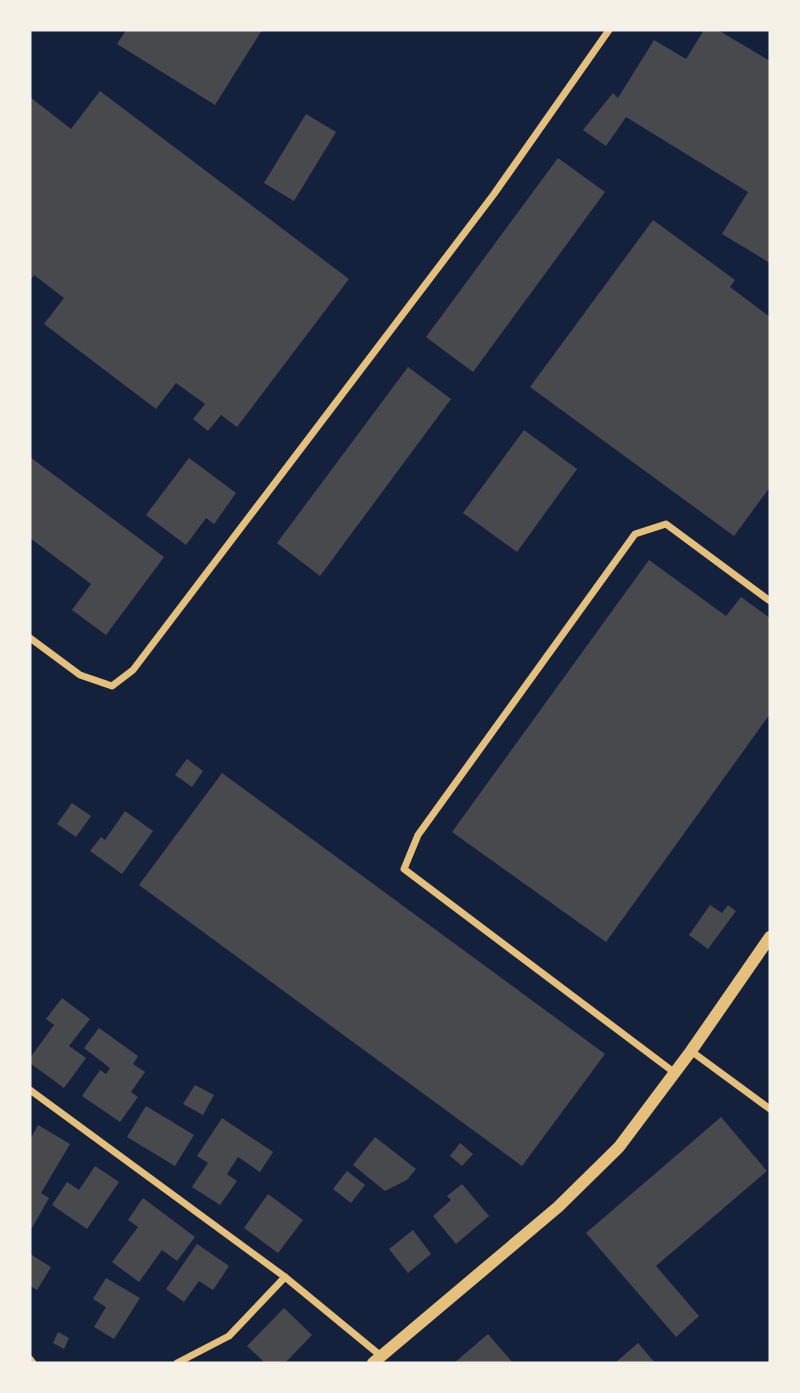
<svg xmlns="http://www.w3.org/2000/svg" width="800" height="1393" viewBox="0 0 800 1393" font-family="'Noto Serif',serif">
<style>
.building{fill:#48494c}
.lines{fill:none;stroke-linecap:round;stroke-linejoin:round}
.minor{stroke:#e5c07b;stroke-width:7}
.secondary{stroke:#e5c07b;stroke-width:12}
</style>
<rect width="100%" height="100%" fill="#14213d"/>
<g class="building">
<polygon points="126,30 262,30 215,105 117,44"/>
<polygon points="704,30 718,30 770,61 770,263 722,234 748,192 626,117 606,146 583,130 613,93 618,98 654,40 686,59"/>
<polygon points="100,91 349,279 237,427 221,415 208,431 193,419 205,404 176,383 156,409 44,324 64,298 34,275 30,281 30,97 71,129"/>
<polygon points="306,114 336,132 294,201 264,183"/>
<polygon points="558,158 605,192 473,372 426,337"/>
<polygon points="653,220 735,280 730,287 770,317 770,487 734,536 530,387"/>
<polygon points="408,367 451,399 320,576 277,543"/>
<polygon points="524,430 577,469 517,552 463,513"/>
<polygon points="30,457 164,557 106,635 72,610 91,584 30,538"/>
<polygon points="189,458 236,493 214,524 206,518 186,545 146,515"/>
<polygon points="649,560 726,616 741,597 770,618 770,714 606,942 452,832"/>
<polygon points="187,759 203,771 192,787 175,775"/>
<polygon points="222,773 605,1054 522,1166 139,885"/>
<polygon points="72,803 91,816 76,837 57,824"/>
<polygon points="125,811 153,831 122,874 90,851 101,837 105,840"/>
<polygon points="710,905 722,913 728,905 736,911 708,949 689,935"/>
<polygon points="62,998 90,1019 69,1046 86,1058 64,1088 30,1063 30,1058 54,1025 46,1019"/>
<polygon points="99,1028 138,1056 133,1064 145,1072 131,1092 138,1097 120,1122 82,1096 100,1070 106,1074 110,1068 84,1048"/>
<polygon points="195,1085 214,1095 203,1115 183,1104"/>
<polygon points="146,1106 194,1135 175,1166 127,1137"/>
<polygon points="721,1117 767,1171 656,1266 699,1316 676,1337 586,1233"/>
<polygon points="222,1118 273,1152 260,1172 238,1157 227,1174 237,1181 220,1205 192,1187 208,1163 197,1156"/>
<polygon points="38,1125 70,1144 41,1193 49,1198 32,1228 30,1227 30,1140"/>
<polygon points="375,1137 416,1169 407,1180 385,1191 353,1165"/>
<polygon points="460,1143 473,1154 462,1166 450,1156"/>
<polygon points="95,1166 119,1182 87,1229 52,1205 67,1182 79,1190"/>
<polygon points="347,1171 365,1185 351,1203 333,1189"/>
<polygon points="462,1184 489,1216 456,1244 433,1216 451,1200 447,1196"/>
<polygon points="268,1194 303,1220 278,1253 244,1228"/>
<polygon points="143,1198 195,1237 177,1261 162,1250 139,1282 112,1262 138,1227 128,1220"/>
<polygon points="413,1230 431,1254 408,1273 389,1249"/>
<polygon points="197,1244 229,1266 213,1290 199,1281 184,1302 166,1289"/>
<polygon points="30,1254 51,1267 37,1290 30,1286"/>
<polygon points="106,1278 140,1298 114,1339 94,1327 106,1307 93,1299"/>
<polygon points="284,1308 312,1335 285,1363 265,1363 247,1346"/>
<polygon points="58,1332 69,1338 64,1349 53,1343"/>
<polygon points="488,1334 513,1363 454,1363"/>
<polygon points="638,1343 655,1363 615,1363"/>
</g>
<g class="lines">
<g class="minor">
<polyline points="30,638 80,675 112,686 133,670 494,194 609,30"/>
<polyline points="691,1051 770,1109"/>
<polyline points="675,1073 404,869 418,835 635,534 666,524 770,601"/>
<polyline points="30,1090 285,1277 381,1356"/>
<polyline points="30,1359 33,1363"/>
<polyline points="177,1363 229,1336 285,1277"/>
</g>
<polyline class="secondary" points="373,1363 558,1207 619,1147 691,1051 770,937"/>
</g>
<rect width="800" height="1393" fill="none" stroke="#f6f1e7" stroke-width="63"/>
</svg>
